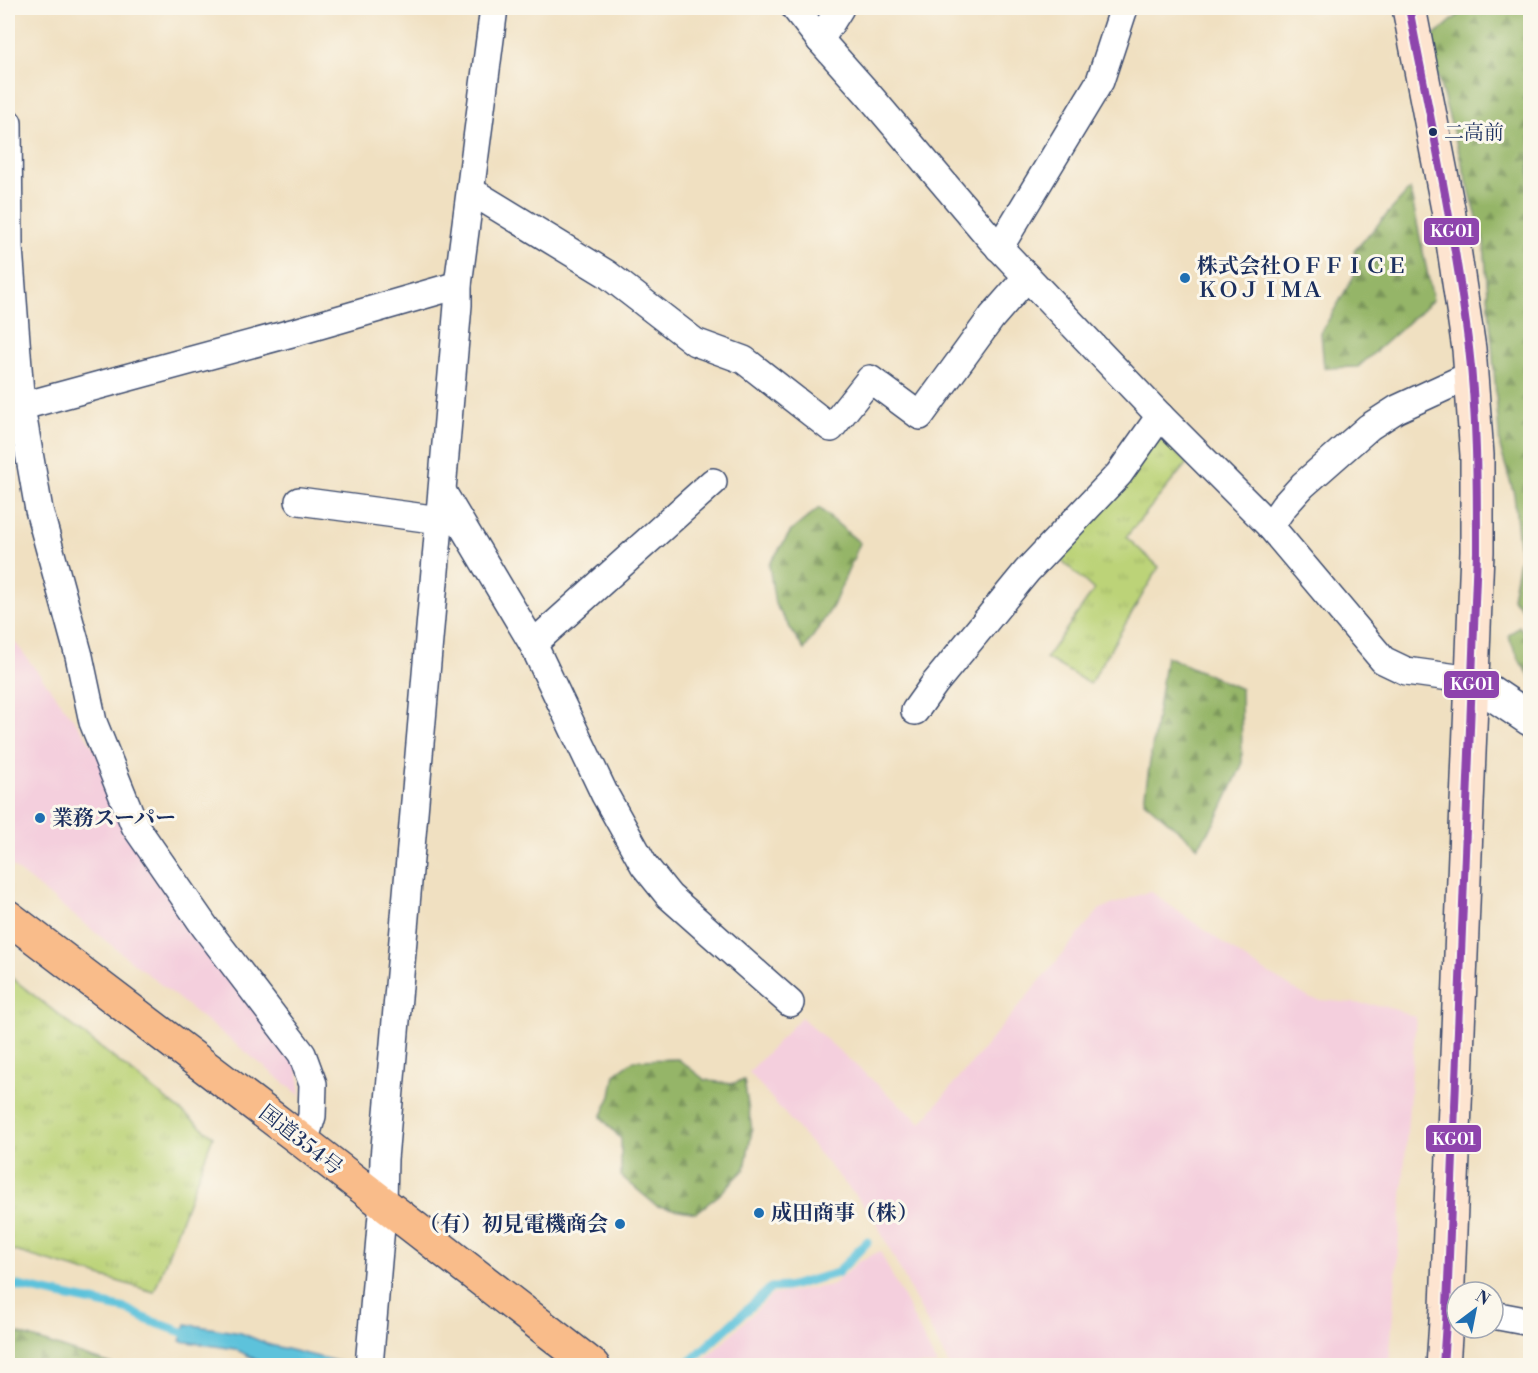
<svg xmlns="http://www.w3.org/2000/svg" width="1538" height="1373" viewBox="0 0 1538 1373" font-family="'Libre Bodoni','Noto Serif JP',serif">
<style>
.built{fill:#f4cfdd}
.grass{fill:url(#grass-tufts);stroke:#6c816b;stroke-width:1.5}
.forest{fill:url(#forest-firs);stroke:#587263;stroke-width:1.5}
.water{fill:#5dc2db;stroke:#3c789c;stroke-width:1.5}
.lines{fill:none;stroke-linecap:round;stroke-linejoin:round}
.stream{stroke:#5dc2db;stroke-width:9}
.minor-casing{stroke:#3b4a6d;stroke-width:30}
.tertiary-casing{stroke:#3b4a6d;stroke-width:36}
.secondary-casing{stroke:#3b4a6d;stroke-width:36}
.trunk-casing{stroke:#3b4a6d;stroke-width:36}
.minor{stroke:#fff;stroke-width:27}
.tertiary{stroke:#fff;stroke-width:33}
.secondary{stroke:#fde4d0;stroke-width:33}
.trunk{stroke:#f9bc8a;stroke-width:33}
.bus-1-casing{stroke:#fbf7ec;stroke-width:12}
.bus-1{stroke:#8e44ad;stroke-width:8}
.bus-dot{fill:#1b2f5e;stroke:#fbf7ec;stroke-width:2}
.poi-dot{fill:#1f6fb2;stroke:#fbf7ec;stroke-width:2}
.labels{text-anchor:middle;stroke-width:6;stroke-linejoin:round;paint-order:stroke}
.bus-label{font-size:20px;fill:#1b2f5e;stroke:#fbf7ec;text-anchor:start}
.poi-label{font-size:21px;font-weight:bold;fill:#1b2f5e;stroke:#fbf7ec;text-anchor:start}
.street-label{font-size:21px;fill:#1b2f5e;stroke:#fbf7ec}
.line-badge{stroke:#fbf7ec;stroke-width:2}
.badge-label{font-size:16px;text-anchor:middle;font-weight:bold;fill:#fff}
</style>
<defs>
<pattern id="grass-tufts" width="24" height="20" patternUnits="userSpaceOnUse" patternTransform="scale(1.5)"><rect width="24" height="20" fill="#bcd378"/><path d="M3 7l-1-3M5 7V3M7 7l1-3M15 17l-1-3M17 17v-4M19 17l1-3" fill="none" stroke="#a1b56a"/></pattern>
<pattern id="forest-firs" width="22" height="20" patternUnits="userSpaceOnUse" patternTransform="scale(1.5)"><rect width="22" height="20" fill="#95b568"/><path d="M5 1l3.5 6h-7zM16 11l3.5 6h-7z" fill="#799459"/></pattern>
</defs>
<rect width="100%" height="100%" fill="#fbf7ec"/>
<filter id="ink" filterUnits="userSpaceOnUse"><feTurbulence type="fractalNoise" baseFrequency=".0167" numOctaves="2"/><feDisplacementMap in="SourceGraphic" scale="12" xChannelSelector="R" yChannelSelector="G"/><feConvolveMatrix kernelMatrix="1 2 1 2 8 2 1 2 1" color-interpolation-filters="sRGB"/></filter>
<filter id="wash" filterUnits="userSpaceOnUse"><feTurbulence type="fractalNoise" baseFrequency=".008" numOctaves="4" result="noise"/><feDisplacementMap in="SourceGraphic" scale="24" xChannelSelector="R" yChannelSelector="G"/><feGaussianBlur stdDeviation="1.35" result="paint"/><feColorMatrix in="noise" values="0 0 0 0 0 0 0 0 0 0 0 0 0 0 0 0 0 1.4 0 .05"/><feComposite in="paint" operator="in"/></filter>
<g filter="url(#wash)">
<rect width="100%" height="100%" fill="#f0e0c1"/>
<g class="built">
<polygon points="8,633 84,733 297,1060 301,1096 8,863"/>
<polygon points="1150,891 1251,963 1311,999 1385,1006 1416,1017 1389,1365 949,1365 872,1215 749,1072 801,1017 921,1123 1100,909"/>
<polygon points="880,1251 937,1365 699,1365 772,1295 832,1285 858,1262"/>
</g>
<g class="grass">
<polygon points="1157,436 1187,463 1126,537 1159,567 1090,684 1046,658 1094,590 1057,556"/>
<polygon points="8,975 213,1136 154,1292 8,1249"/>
</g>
<g class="forest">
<polygon points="1471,8 1522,8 1530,13 1530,617 1512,598 1520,555 1514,494 1500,447 1484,243 1428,41 1463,11"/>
<polygon points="1410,189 1433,300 1358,367 1324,368 1321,333 1359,267 1354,251"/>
<polygon points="819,508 860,543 833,606 804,650 775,604 769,565 791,531"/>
<polygon points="1519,626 1530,640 1530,676 1521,663 1508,636"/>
<polygon points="1166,656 1241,689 1242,765 1217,819 1198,847 1144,801"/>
<polygon points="678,1059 705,1080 731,1084 744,1080 752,1130 745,1169 719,1195 696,1213 657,1206 621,1176 621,1139 601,1117 611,1096 615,1074 634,1060"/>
<polygon points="8,1330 114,1365 8,1365"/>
</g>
<polygon class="water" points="186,1324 241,1333 270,1345 352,1365 275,1366 263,1363 235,1349 180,1341"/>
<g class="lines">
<g class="stream">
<polyline points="8,1284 126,1309 148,1320 182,1332 193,1334"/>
<polyline points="685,1366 771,1288 787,1287 837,1273 867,1242"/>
</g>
</g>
</g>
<g filter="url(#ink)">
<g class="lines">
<g class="minor-casing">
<g id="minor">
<polyline points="795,8 820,40 868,94 991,239 1160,416 1270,526 1383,660 1406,671 1472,680"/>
<polyline points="820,40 840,8"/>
<polyline points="8,123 9,248 21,407 39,510 79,656 93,722 135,826 205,927 302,1054 313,1084 312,1116 304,1142"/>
<polyline points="471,191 607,274 695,342 744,360 831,428 870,379 920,416 992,317 1027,277"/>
<polyline points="999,248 1100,81 1124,8"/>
<polyline points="8,410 299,331 458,285"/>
<polyline points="443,493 533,644 713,482"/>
<polyline points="299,501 440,520"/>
<polyline points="1270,526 1284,506 1303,485 1369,427 1397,409 1471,375"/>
<polyline points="533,644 605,795 644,865 669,896 790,1003"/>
<polyline points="915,711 935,683 1027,571 1119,474 1160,416"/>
<polyline points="1493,1315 1530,1322"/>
<polyline points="369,1366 383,1203 384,1159 458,305 458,285 494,8"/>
</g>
</g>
<g class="tertiary-casing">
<polyline id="tertiary" points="1472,680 1530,719"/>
</g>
<g class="secondary-casing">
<polyline id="secondary" points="1409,8 1448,209 1469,349 1477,455 1477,552 1447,1307 1443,1366"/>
</g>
<g class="trunk-casing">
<polyline id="trunk" points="8,917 304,1142 593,1366"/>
</g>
<use href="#minor" class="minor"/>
<use href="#tertiary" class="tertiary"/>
<use href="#secondary" class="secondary"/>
<use href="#trunk" class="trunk"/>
<g class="bus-1-casing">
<path id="bus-1" d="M1409,8C1431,121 1455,234 1469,348C1477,416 1477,484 1477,552L1447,1307L1443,1366"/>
</g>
<use href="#bus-1" class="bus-1"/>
</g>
</g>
<circle class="bus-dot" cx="1433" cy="132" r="5"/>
<g class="poi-dot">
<circle cx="1185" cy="278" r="6"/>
<circle cx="40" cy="818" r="6"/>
<circle cx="759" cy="1213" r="6"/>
<circle cx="620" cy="1224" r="6"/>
</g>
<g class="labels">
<g class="bus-label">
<text x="1444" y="139">二高前</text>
</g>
<g class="poi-label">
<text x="1197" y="273">株式会社ＯＦＦＩＣＥ<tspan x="1197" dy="24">ＫＯＪＩＭＡ</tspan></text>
<text x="52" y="825">業務スーパー</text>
<text x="771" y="1220">成田商事（株）</text>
<text x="608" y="1231" text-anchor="end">（有）初見電機商会</text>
</g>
<g class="street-label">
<text transform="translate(301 1140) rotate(38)" y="7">国道354号</text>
</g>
</g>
<g class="line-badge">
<rect x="1423" y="217" width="57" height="29" rx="6" fill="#8e44ad"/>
<rect x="1443" y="670" width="57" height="29" rx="6" fill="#8e44ad"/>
<rect x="1425" y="1124" width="57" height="29" rx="6" fill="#8e44ad"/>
</g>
<g class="badge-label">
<text x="1452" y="237">KG01</text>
<text x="1472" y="690">KG01</text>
<text x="1454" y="1145">KG01</text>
</g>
<rect width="1538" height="1373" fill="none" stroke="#fbf7ec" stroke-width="30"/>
<g transform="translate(1475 1310) rotate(32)"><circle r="28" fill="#fbf7ec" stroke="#a1a7b3" stroke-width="1.5"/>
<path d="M0-4.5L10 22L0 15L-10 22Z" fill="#1f6fb2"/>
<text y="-9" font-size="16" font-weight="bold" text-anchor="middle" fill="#1b2f5e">N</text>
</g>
</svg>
